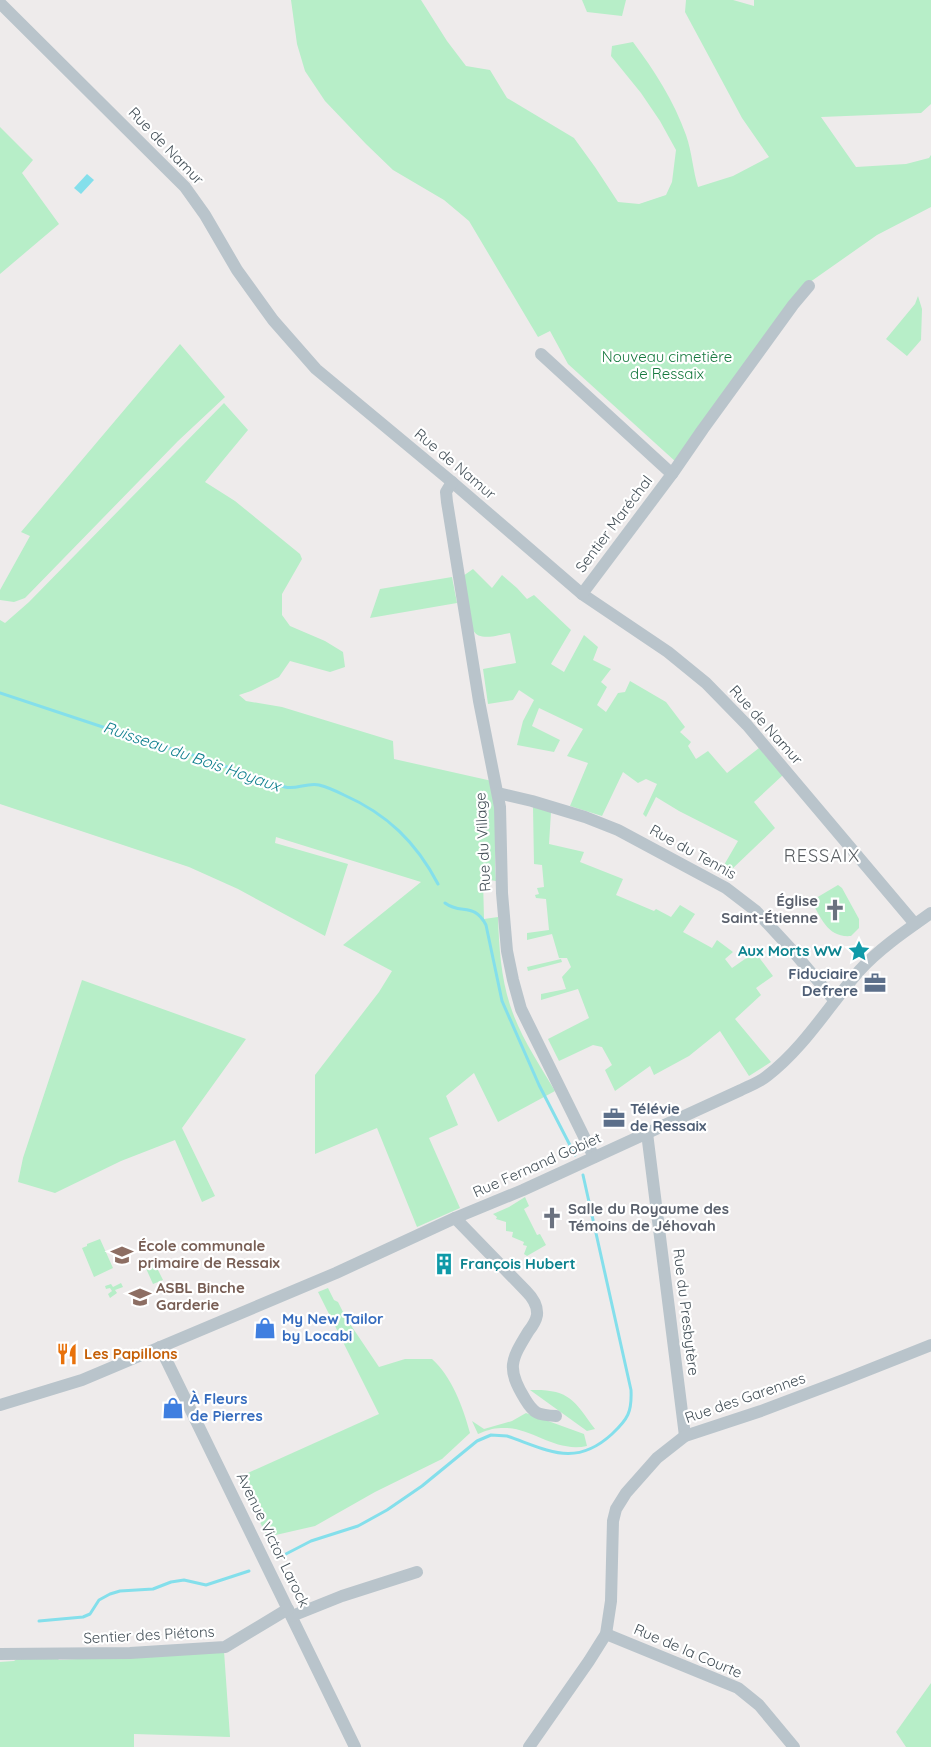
<svg xmlns="http://www.w3.org/2000/svg" width="931" height="1747" viewBox="0 0 931 1747" font-family="Quicksand,sans-serif">
<style>
.green{fill:#b7eec8}
.water{fill:#84dfeb}
.lines{fill:none;stroke-linecap:round;stroke-linejoin:round}
.stream{stroke:#84dfeb;stroke-width:3}
.minor{stroke:#b9c4cb;stroke-width:12}
.labels{text-anchor:middle;stroke-width:4.5;stroke-linejoin:round;paint-order:stroke}
.street-label{font-size:15px;fill:#445058;stroke:#fff}
.park-label{font-size:15px;fill:#16783e;stroke:#fff}
.worship-label{font-size:15px;font-weight:bold;fill:#5b616d;stroke:#fff;text-anchor:end}
.culture-label{font-size:15px;font-weight:bold;fill:#0d838f;stroke:#fff;text-anchor:end}
.service-label{font-size:15px;font-weight:bold;fill:#4e5e75;stroke:#fff;text-anchor:end}
.education-label{font-size:15px;font-weight:bold;fill:#785e54;stroke:#fff;text-anchor:start}
.shop-label{font-size:15px;font-weight:bold;fill:#366cbe;stroke:#fff;text-anchor:start}
.food-label{font-size:15px;font-weight:bold;fill:#c56008;stroke:#fff;text-anchor:start}
.water-label{font-size:16px;font-style:italic;fill:#0d7e8d;stroke:#fff}
.quarter-label{font-size:18px;letter-spacing:1px;fill:#585c60;stroke:#fff}
</style>
<rect width="100%" height="100%" fill="#eeebeb"/>
<g class="green">
<path d="M291,0H421L447,41L466,66L490,70L507,98L574,138L595,167L618,202L639,204L666,195L672,182L676,150L660,121L641,93L611,56L612,46L633,42C654,70 674,101 686,135C692,152 693,171 698,187L733,176L769,157L742,118L685,12L686,0H733L754,6V0H931V104L921,113L821,117L856,167L906,164L929,158L931,155V207L877,235L803,287L676,462L568,364L550,331L538,337L469,221L444,200L393,170L366,144L325,101L305,71L297,44Z"/>
<polygon points="582,0 626,0 622,16 587,12"/>
<polygon points="0,127 33,160 22,173 59,224 0,274"/>
<polygon points="918,296 922,309 921,340 907,356 886,339 915,304"/>
<polygon points="180,344 225,397 178,441 25,598 14,602 0,600 0,590 30,536 21,532"/>
<path d="M224,403L248,430L205,482L235,501L300,554L302,559L282,594V615L290,626L325,641L343,652L345,667L330,672L290,661L279,677L251,691L239,695L246,701L282,707L393,741L394,759L492,781L495,792V868L496,881L483,879L484,919L498,917C499,947 501,977 510,1005C520,1036 539,1064 555,1091L498,1122L474,1073L446,1096L458,1125L429,1138L460,1208L417,1227L377,1128L315,1154V1075L379,992L392,971L343,945L421,882L276,837L275,843L348,864L325,936L238,889L189,867L0,804V620L5,623L29,602Z"/>
<path d="M473,569L492,588L502,575L517,588L527,599L534,595L571,630L551,664L564,672L584,635L598,647L593,660L611,669L601,682L607,687L597,705L606,712L618,693L625,692L630,681L666,702L685,727L680,732L691,742L688,746L696,759L708,751L727,773L759,748L783,775L754,802L775,828L730,871L724,865L738,841L679,811L656,797L646,817L643,814L657,784L646,779L638,783L623,772L602,816L570,806L588,763L567,756L583,729L539,708L532,726L560,740L554,752L517,745L523,721L534,700L519,690L513,700L488,704L483,669L516,663L510,633C498,635 479,642 473,630L463,576Z"/>
<polygon points="452,577 457,603 370,618 380,589"/>
<polygon points="533,807 551,812 549,844 584,852 580,862 623,879 616,895 654,911 656,909 671,917 680,905 695,914 683,932 712,948 717,940 733,952 725,959 732,968 755,952 773,976 756,988 761,995 735,1019 771,1062 749,1076 720,1031 689,1056 654,1075 650,1066 615,1091 605,1070 612,1065 602,1047 593,1045 559,1061 548,1039 589,1018 578,989 541,1000 541,994 566,989 562,977 571,967 567,958 559,958 552,934 527,940 527,933 549,930 546,899 536,898 535,895 539,894 537,888 544,887 542,865 534,864"/>
<path d="M838,885L842,888L859,919V928L851,936C828,938 822,919 811,901Z"/>
<polygon points="561,959 562,962 528,971 527,967"/>
<polygon points="82,980 246,1039 182,1128 215,1196 202,1202 175,1140 121,1161 55,1193 18,1182 23,1158"/>
<polygon points="525,1197 529,1206 524,1209 537,1235 540,1234 546,1245 527,1256 524,1254 527,1246 523,1245 524,1242 512,1237 513,1232 506,1231 506,1222 496,1219 497,1217 493,1214 509,1207"/>
<polygon points="100,1239 113,1268 94,1277 82,1248 87,1246 87,1244"/>
<polygon points="153,1260 163,1280 153,1284 144,1264"/>
<polygon points="121,1283 123,1287 115,1290 117,1293 110,1298 108,1294 112,1291 110,1288 106,1289 105,1286 111,1284 113,1287"/>
<path d="M328,1288L334,1300L338,1302L346,1318L379,1367L405,1359H432C452,1377 463,1407 470,1433L442,1459L375,1492L315,1526L267,1537L239,1477L379,1414L318,1292Z"/>
<path d="M530,1390C569,1389 573,1399 595,1429L587,1431Z"/>
<path d="M526,1413L584,1434L587,1446C554,1453 531,1426 501,1428C493,1428 485,1431 478,1434L472,1421L484,1429L512,1421Z"/>
<polygon points="224,1651 230,1737 134,1734 134,1747 0,1747 0,1662 14,1661 20,1657 55,1656 59,1660"/>
<polygon points="931,1683 931,1747 906,1747 896,1732"/>
</g>
<polygon class="water" points="87,174 94,180 81,194 74,188"/>
<g class="lines">
<g class="stream">
<path d="M0,693L160,746C203,755 243,775 285,787C296,790 308,782 319,785C327,787 336,791 344,795C387,814 416,842 438,884"/>
<path d="M445,903C461,915 474,902 486,925L502,1001L539,1085L575,1155"/>
<path d="M282,1556L311,1541L358,1526L387,1510L422,1486L477,1441L491,1435L507,1436C548,1450 575,1468 612,1434C628,1419 632,1412 631,1390L583,1175"/>
<polyline points="39,1621 83,1617 90,1614 99,1600 110,1594 120,1591 153,1589 171,1582 184,1580 206,1585 249,1571"/>
</g>
<g class="minor">
<polyline points="0,3 185,187 205,215 237,270 273,320 316,369 452,482 582,594 668,652 706,683 747,725 915,924"/>
<polyline points="541,354 672,474"/>
<polyline points="452,482 446,492 447,502 479,701 500,807 502,893 507,951 513,980 521,1009 594,1157"/>
<polyline points="582,594 672,474 703,429 793,305 809,286"/>
<polyline points="498,793 532,801 585,817 618,830 726,888 756,911 792,950 834,1000"/>
<polyline points="647,1133 685,1436"/>
<path d="M455,1218L526,1291C533,1298 538,1305 537,1315C536,1321 532,1327 528,1332C511,1360 506,1368 525,1399C534,1414 538,1415 556,1416"/>
<polyline points="160,1347 355,1747"/>
<path d="M0,1405L82,1380L336,1273L455,1218L523,1190L741,1090C749,1086 760,1082 767,1076C804,1048 830,1004 860,970C880,948 907,930 931,913"/>
<polyline points="292,1616 342,1596 417,1572"/>
<polyline points="606,1634 738,1688 759,1705 794,1747"/>
<polyline points="0,1654 130,1653 225,1647 288,1609"/>
<polyline points="529,1747 589,1661 606,1634 611,1601 613,1521 616,1509 626,1493 657,1458 685,1436 761,1411 843,1380 931,1345"/>
</g>
</g>
<defs>
<g id="church-bare" transform="scale(1.725)"><path d="M-1.2-6h2.4v3.5h3.3v2.4h-3.3V6h-2.4V-.1h-3.3v-2.4h3.3Z" fill="#6b7280" stroke="#fff" stroke-width="2.5" paint-order="stroke"/></g>
<g id="sight-bare" transform="scale(1.725)"><path d="M0-6L1.8-2.2L6-1.7L2.9 1.2L3.7 5.4L0 3.3L-3.7 5.4L-2.9 1.2L-6-1.7L-1.8-2.2Z" fill="#0f9aa8" stroke="#fff" stroke-width="2.5" paint-order="stroke"/></g>
<g id="office-bare" transform="scale(1.725)"><path d="M-6-3h4V-5.5h4V-3h4V5H-6ZM-1-4.5V-3h2v-1.5ZM-6 0V1H6V0Z" fill="#5c6f8a" stroke="#fff" stroke-width="2.5" paint-order="stroke"/></g>
<g id="school-bare" transform="scale(1.725)"><path d="M0-5L7-2L0 1L-7-2ZM-4 1L0 2.5L4 1V4Q0 6-4 4Z" fill="#8d6e63" stroke="#fff" stroke-width="2.5" paint-order="stroke"/></g>
<g id="building-bare" transform="scale(1.725)"><path d="M-4-6H4V6H1V3H-1V6H-4ZM-2.5-4.3h1.7v1.8h-1.7ZM.8-4.3h1.7v1.8H.8ZM-2.5-1h1.7V.8h-1.7ZM.8-1h1.7V.8H.8Z" fill="#0f9aa8" stroke="#fff" stroke-width="2.5" paint-order="stroke"/></g>
<g id="shop-bare" transform="scale(1.725)"><path d="M-5-2.5h2.3a2.7 3.5 0 0 1 5.4 0H5L5.5 6h-11ZM-1.5-2.5h3a1.5 2.3 0 0 0-3 0Z" fill="#3f7fe0" stroke="#fff" stroke-width="2.5" paint-order="stroke"/></g>
<g id="restaurant-bare" transform="scale(1.725)"><path d="M-5-6h1v4h1v-4h1v4h1v-4h1v5L-1.5 .5V6h-2V.5L-5-1ZM5-6V6H3V1.5H1.5Q1.5-4 5-6Z" fill="#e8710a" stroke="#fff" stroke-width="2.5" paint-order="stroke"/></g>
</defs>
<g fill-rule="evenodd">
<use href="#church-bare" x="835" y="910"/>
<use href="#sight-bare" x="859" y="951"/>
<use href="#office-bare" x="875" y="983"/>
<use href="#office-bare" x="614" y="1118"/>
<use href="#church-bare" x="552" y="1218"/>
<use href="#school-bare" x="122" y="1255"/>
<use href="#building-bare" x="444" y="1264"/>
<use href="#school-bare" x="140" y="1297"/>
<use href="#shop-bare" x="265" y="1328"/>
<use href="#restaurant-bare" x="67" y="1354"/>
<use href="#shop-bare" x="173" y="1408"/>
</g>
<g class="labels">
<g class="street-label">
<text transform="translate(166 146) rotate(46)" y="5">Rue de Namur</text>
<text transform="translate(455 464) rotate(40)" y="5">Rue de Namur</text>
<text transform="translate(614 524) rotate(-53)" y="5">Sentier Maréchal</text>
<text transform="translate(766 725) rotate(48)" y="5">Rue de Namur</text>
<text transform="translate(483 842) rotate(-93)" y="5">Rue du Village</text>
<text transform="translate(693 852) rotate(29)" y="5">Rue du Tennis</text>
<text transform="translate(537 1165) rotate(-24)" y="5">Rue Fernand Gobiet</text>
<text transform="translate(686 1312) rotate(83)" y="5">Rue du Presbytère</text>
<text transform="translate(745 1398) rotate(-19)" y="5">Rue des Garennes</text>
<text transform="translate(273 1540) rotate(64)" y="5">Avenue Victor Larock</text>
<text transform="translate(149 1635) rotate(-3)" y="5">Sentier des Piétons</text>
<text transform="translate(688 1651) rotate(23)" y="5">Rue de la Courte</text>
</g>
<g class="park-label">
<text x="667" y="362">Nouveau cimetière<tspan x="667" dy="17">de Ressaix</tspan></text>
</g>
<g class="worship-label">
<text x="818" y="906">Église<tspan x="818" dy="17">Saint-Étienne</tspan></text>
<text x="568" y="1214" text-anchor="start">Salle du Royaume des<tspan x="568" dy="17">Témoins de Jéhovah</tspan></text>
</g>
<g class="culture-label">
<text x="842" y="956">Aux Morts WW</text>
<text x="460" y="1269" text-anchor="start">François Hubert</text>
</g>
<g class="service-label">
<text x="858" y="979">Fiduciaire<tspan x="858" dy="17">Defrere</tspan></text>
<text x="630" y="1114" text-anchor="start">Télévie<tspan x="630" dy="17">de Ressaix</tspan></text>
</g>
<g class="education-label">
<text x="138" y="1251">École communale<tspan x="138" dy="17">primaire de Ressaix</tspan></text>
<text x="156" y="1293">ASBL Binche<tspan x="156" dy="17">Garderie</tspan></text>
</g>
<g class="shop-label">
<text x="282" y="1324">My New Tailor<tspan x="282" dy="17">by Locabi</tspan></text>
<text x="190" y="1404">À Fleurs<tspan x="190" dy="17">de Pierres</tspan></text>
</g>
<g class="food-label">
<text x="84" y="1359">Les Papillons</text>
</g>
<g class="water-label">
<text transform="translate(192 756) rotate(19)" y="6">Ruisseau du Bois Hoyaux</text>
</g>
<g class="quarter-label">
<text x="822" y="862">RESSAIX</text>
</g>
</g>
</svg>
